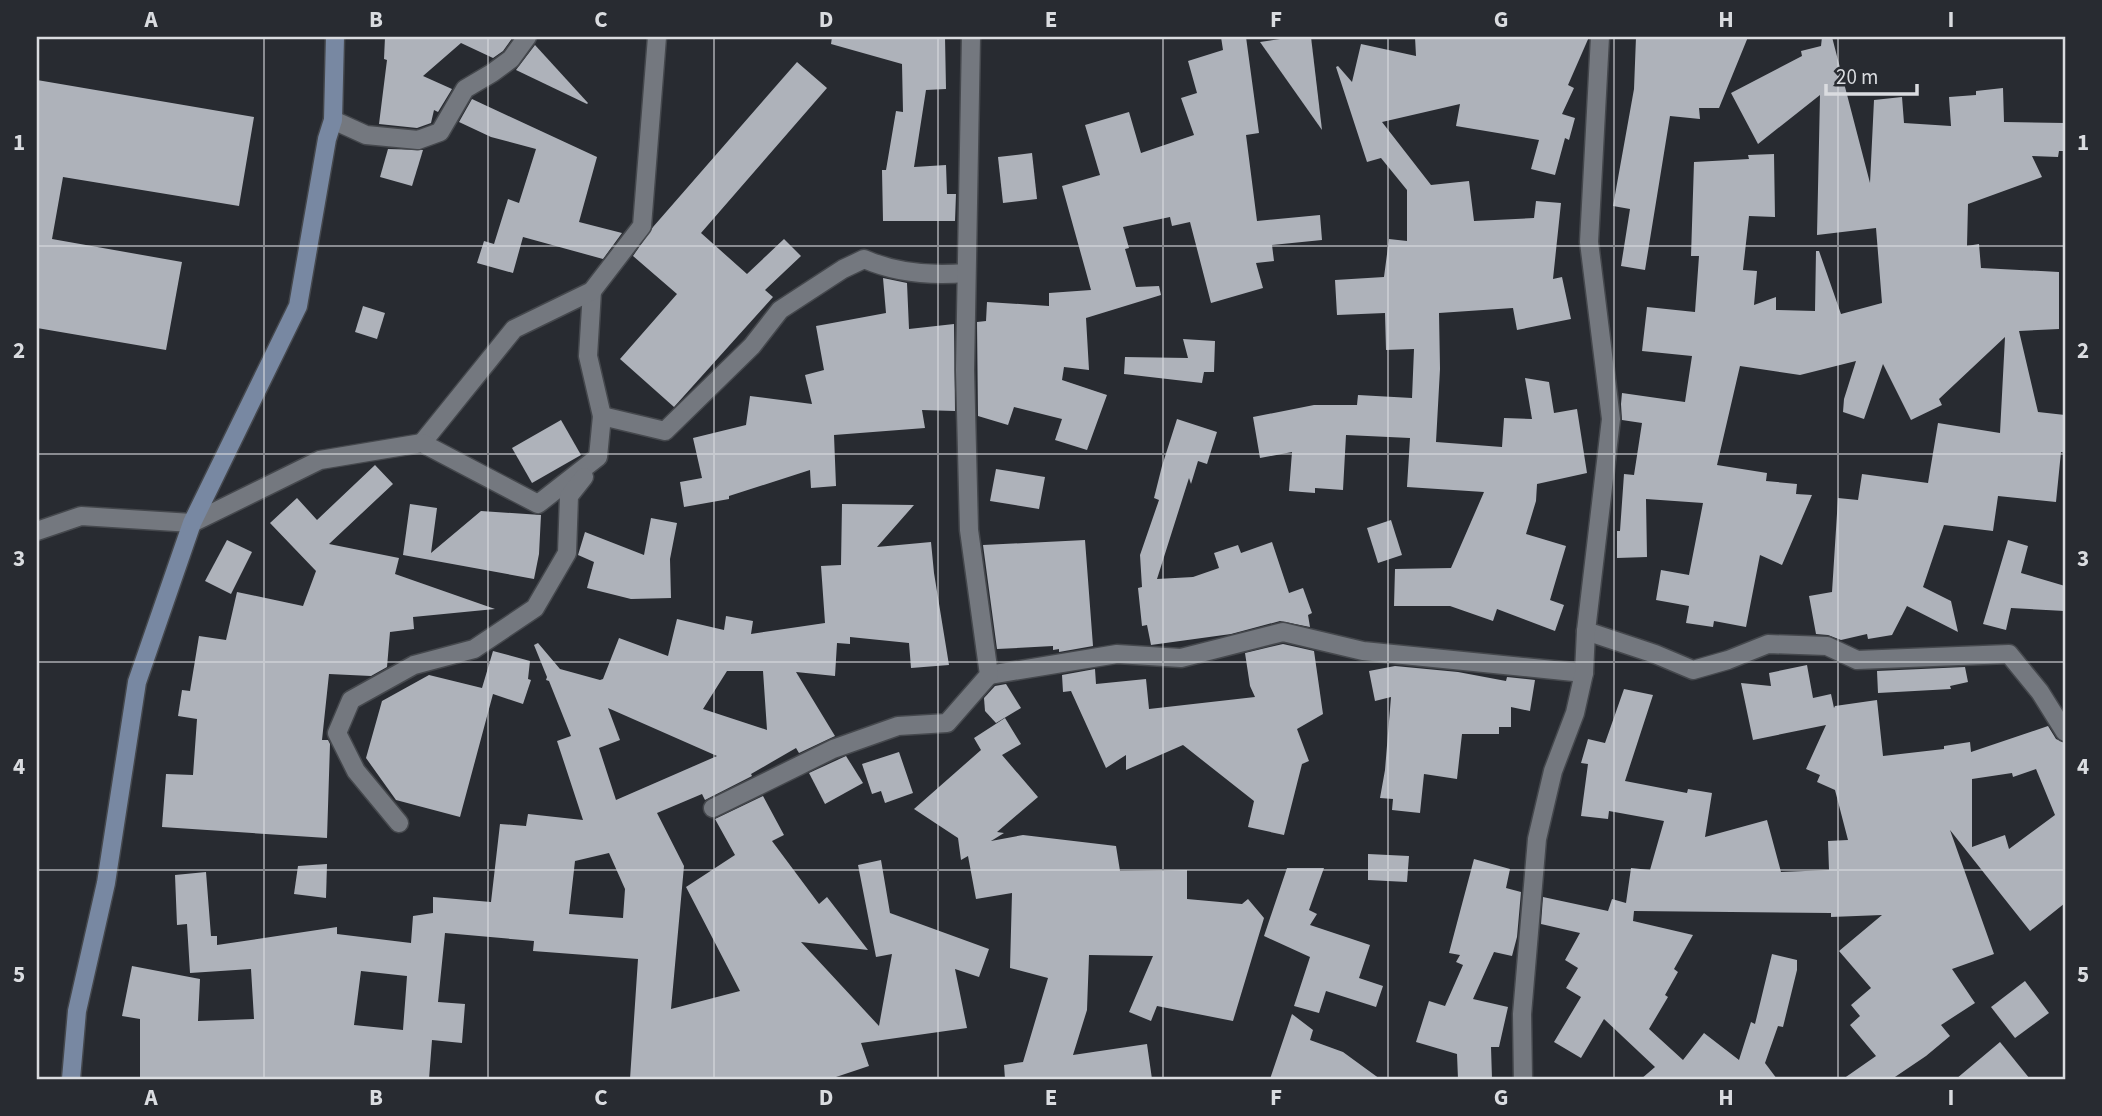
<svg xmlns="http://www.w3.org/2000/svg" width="2102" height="1116" viewBox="0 0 2102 1116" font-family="'Source Sans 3',sans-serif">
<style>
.building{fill:#aeb2ba;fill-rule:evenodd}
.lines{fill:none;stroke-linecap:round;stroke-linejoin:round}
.street-casing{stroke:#45484d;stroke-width:21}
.secondary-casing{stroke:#45484d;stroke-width:21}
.street{stroke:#74787f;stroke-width:18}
.secondary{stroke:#7888a2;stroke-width:18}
.grid{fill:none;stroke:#dadce0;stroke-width:2;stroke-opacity:0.55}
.neatline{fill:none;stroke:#dadce0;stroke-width:2.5}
.grid-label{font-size:23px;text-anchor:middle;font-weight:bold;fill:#dadce0}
</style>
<rect width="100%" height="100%" fill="#282b31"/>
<g class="building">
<polygon points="385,37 513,37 503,51 493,58 461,43 423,76 452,89 438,112 434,110 431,123 417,128 379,124 387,60 384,59"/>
<polygon points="832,37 945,37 946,89 926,90 914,167 946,165 947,194 956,194 955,221 883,221 882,170 886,170 896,111 903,112 902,64 831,44"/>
<polygon points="1221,37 1246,37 1259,133 1246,135 1257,221 1320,215 1322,240 1272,245 1274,261 1256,263 1263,288 1211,303 1190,222 1172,226 1170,217 1123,227 1129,248 1125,249 1136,287 1159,286 1161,295 1086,318 1089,370 1064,367 1062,380 1107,395 1087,450 1055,440 1062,419 1014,407 1008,425 978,416 977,322 986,321 987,302 1049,306 1049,293 1091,290 1062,186 1100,175 1085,125 1129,112 1141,153 1194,135 1181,98 1197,93 1188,61 1223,50"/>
<polygon points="1294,37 1311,37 1322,130 1260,42"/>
<polygon points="1415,37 1589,37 1568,85 1574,88 1562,114 1575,118 1569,140 1565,138 1555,175 1531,169 1539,140 1456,126 1460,104 1382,122 1431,185 1469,181 1474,221 1534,218 1536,201 1561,203 1553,279 1562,277 1571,319 1517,330 1513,308 1439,313 1440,369 1436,442 1502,447 1504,418 1532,419 1525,378 1549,382 1554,413 1577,409 1587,473 1537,484 1536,501 1526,534 1566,546 1550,600 1564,605 1555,631 1497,609 1493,621 1450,606 1394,606 1395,569 1451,568 1484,492 1407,487 1410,438 1346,435 1343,490 1315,488 1315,493 1289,491 1292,452 1260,458 1253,417 1314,405 1357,405 1358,395 1412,398 1414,349 1386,350 1385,313 1337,315 1335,280 1384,277 1389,239 1407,241 1407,190 1381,158 1367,162 1336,67 1338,66 1352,82 1361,44 1416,56"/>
<polygon points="1636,37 1748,37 1719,108 1699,108 1700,119 1670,116 1645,270 1621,266 1630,209 1613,206 1634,89"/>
<polygon points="1822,37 1832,37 1870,183 1874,100 1902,97 1904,123 1951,126 1949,97 1976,95 1976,91 2003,88 2004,122 2065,123 2065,151 2059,151 2058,157 2032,156 2042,177 1968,204 1967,246 1979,244 1981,268 2059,272 2059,329 2019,331 2038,412 2065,415 2065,453 2061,452 2056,502 1998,496 1993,531 1944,525 1923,587 1951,601 1958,632 1907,606 1892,635 1868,639 1867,634 1841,640 1828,635 1816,634 1809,596 1832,592 1838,498 1858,500 1862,474 1928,483 1938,423 2000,433 2005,337 1939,399 1942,405 1911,420 1883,364 1864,419 1843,412 1844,399 1856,361 1800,375 1740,366 1717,465 1767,473 1766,481 1797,484 1796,494 1812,495 1782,565 1760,555 1746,627 1714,621 1713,627 1686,623 1689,606 1656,600 1661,570 1689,575 1703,503 1646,499 1647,557 1617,558 1617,531 1620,531 1624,474 1634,475 1642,423 1622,420 1621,404 1622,393 1685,402 1692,356 1642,351 1647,307 1695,312 1699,256 1691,256 1694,162 1749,159 1748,155 1774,154 1775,217 1749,216 1743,270 1757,271 1754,305 1776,297 1776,310 1815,311 1816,251 1819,251 1841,314 1882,303 1876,228 1817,235 1820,95 1758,144 1731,93 1802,56 1801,51 1821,46"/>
<polygon points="535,45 588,103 587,104 516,70"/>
<polygon points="797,62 827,88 701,233 747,274 784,239 801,256 765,290 773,297 674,407 620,359 677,294 633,256 653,227"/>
<polygon points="37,80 254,117 239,206 63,177 52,239 182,262 166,350 37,328"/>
<polygon points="472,99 597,157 579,222 622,233 603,259 523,237 513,273 477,263 484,241 494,244 508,199 519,203 536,149 491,137 459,122"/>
<polygon points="388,149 423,150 412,186 380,177"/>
<polygon points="1032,153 1037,199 1003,203 998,157"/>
<polygon points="883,278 907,283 909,329 954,324 955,411 922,410 925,428 834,435 836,486 811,488 810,470 729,496 729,499 684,507 680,482 702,478 693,438 746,425 750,396 812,404 805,375 824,370 816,326 886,313"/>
<polygon points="363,306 385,313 377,339 355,332"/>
<polygon points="1183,339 1215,341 1214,372 1204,372 1202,383 1124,374 1125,357 1188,358"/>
<polygon points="1177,419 1217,432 1207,464 1198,461 1191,484 1189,478 1157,579 1193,577 1219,568 1214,553 1238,545 1241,553 1272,542 1289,593 1303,588 1312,613 1308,615 1310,627 1280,621 1231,634 1151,645 1147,625 1142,626 1138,588 1142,587 1140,555 1159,500 1154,498 1162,466"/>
<polygon points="561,420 581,455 532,483 512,448"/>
<polygon points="375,465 393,484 329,544 399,558 395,574 495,609 413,617 414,629 390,632 387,667 371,676 329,674 322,740 328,740 330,744 327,838 162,827 166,774 193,775 197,719 178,716 182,690 190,691 199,636 226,640 237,592 303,606 316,571 270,523 297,498 317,520"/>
<polygon points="996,469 1045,477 1039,509 990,501"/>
<polygon points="410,504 437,508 431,553 481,511 541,515 539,554 534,579 403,555"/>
<path d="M842,504L914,505L877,547L931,542L934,573L949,665L911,668L909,643L850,637V644L837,643L835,676L796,672L835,736L799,753L796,748L751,774L752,776L705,800L702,794L657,813L684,866L671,1009L740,991L686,887L735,855L715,819L763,796L784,835L772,841L819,904L827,897L868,950L801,942L879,1026L892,954L876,957L858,865L881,860L890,913L989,949L979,977L955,969L967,1028L861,1043L869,1066L830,1079H630L638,959L533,951L534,941L445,933L438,1002L465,1004L462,1043L432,1040L429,1079H140V1019L122,1016L132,966L200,979L198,1021L254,1019L251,969L190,973L187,924L177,925L175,875L206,872L211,936H217V945L337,927V934L411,943L413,916L433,913V897L491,902L500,824L526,826L528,814L583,820L557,741L571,736L549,681L546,680L547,677L534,645L538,643L560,669L600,680L603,679L619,638L668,656L677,619L724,630L726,616L753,621L751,634L825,623L821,566L841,565ZM727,671H763L767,730L703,709ZM608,708L717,756L616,800L599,748L620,740ZM609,853L625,889L623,918L569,914L575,861ZM361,971L407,976L403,1030L354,1025Z"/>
<polygon points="651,518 677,523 670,559 671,598 631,599 587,588 594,562 578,555 585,532 644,555"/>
<polygon points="1391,520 1402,555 1378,563 1367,528"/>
<polygon points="227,540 252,552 231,594 205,581"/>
<polygon points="1085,540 1093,646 1059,652 1059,649 1053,650 1053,646 997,649 983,545"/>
<polygon points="2008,540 2028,546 2021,573 2065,586 2065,611 2011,608 2006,630 1983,624"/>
<polygon points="1283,644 1314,651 1323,714 1297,729 1309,761 1302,764 1284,835 1248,827 1254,801 1183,745 1126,770 1126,755 1106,768 1071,691 1063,692 1062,675 1095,669 1096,684 1146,679 1149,709 1255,697 1250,686 1245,653"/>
<polygon points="493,651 530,661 528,679 531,680 523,704 493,694 460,817 396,800 366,758 382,701 429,675 482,688"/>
<path d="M1807,665L1813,698L1831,694L1834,708L1835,706L1877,700L1883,756L1944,749V746L1970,742L1971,752L2048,726L2056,739L2065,743V903L2030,931L1950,830L1994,954L1952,969L1975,1003L1941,1025L1950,1036L1926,1056L1892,1079H1843L1876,1056L1850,1025L1860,1016L1851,1005L1871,988L1839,951L1882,915L1831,917V913L1634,911L1633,921L1693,935L1674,969L1678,972L1665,995L1668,997L1649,1029L1683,1060L1704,1033L1739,1060L1751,1022L1755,1024L1772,954L1797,960V970L1783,1027L1778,1026L1765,1063L1777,1079H1641L1655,1067L1604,1019L1581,1058L1554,1042L1581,997L1566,988L1578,968L1565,960L1580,933L1541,924L1543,897L1608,911L1612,899L1626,903L1631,868L1650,870L1664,821L1609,811L1608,819L1581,816L1588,764L1581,763L1588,739L1605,743L1624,689L1653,695L1625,781L1687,793L1688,789L1712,793L1705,837L1767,820L1781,872L1829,870L1828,841L1848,840L1835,790L1817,782L1820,775L1806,769L1826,725L1753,740L1741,683L1771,686L1769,673ZM2036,769L2055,815L2009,849L2005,835L1972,847V779L2012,773L2013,777Z"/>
<polygon points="1395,666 1458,672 1506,681 1507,677 1535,680 1530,711 1511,707 1511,727 1499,727 1499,734 1462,734 1457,779 1424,774 1420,813 1392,810 1393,799 1380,798 1385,770 1391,697 1375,701 1369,671"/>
<polygon points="1965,667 1968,682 1950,686 1951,689 1878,693 1877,671"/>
<polygon points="1006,684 1021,708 996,723 985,711 984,698 995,686"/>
<polygon points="1005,718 1021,744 1002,755 1038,797 997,832 1004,833 991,841 1023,835 1116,846 1120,871 1187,870 1187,899 1242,904 1248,899 1264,918 1233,1021 1157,1006 1151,1021 1129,1012 1153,956 1089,955 1087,1010 1073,1055 1147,1044 1152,1079 1005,1079 1004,1065 1023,1062 1048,978 1010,968 1012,893 976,899 968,856 961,860 958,838 914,809 981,750 974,738"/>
<polygon points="899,752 913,793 885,803 881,791 872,794 862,764"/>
<polygon points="846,756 863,783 825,804 809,773"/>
<polygon points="1368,854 1409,856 1407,882 1368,880"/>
<polygon points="1474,859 1510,869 1506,888 1521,892 1517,937 1512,956 1494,952 1473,999 1508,1007 1499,1047 1491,1047 1492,1079 1458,1079 1457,1054 1416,1042 1429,1001 1445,1006 1463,965 1456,962 1460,955 1449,953"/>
<polygon points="327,864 326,898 294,894 298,866"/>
<polygon points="1287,868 1324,868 1309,910 1317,914 1310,925 1370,945 1359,978 1383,986 1376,1007 1326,991 1319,1013 1294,1006 1310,957 1264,936"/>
<polygon points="2025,981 2049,1013 2015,1038 1991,1007"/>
<polygon points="1292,1014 1313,1030 1310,1040 1343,1052 1380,1079 1270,1079"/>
<polygon points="2000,1042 2030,1079 1956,1079"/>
</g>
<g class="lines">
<g class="street-casing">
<g id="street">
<polyline points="333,120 366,135 418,140 440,132 465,89 492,73 511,59 527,37"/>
<polyline points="592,291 588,356 602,416"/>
<polyline points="422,443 514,329 592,291 642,226 657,37"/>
<path d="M37,531L81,516L192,523L320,460L422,443L538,504L598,457L602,416L665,431L752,346L780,310L843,269L864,259C896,273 932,276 966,273"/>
<polyline points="1586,631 1655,654 1693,670 1728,660 1768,644 1827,646 1857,660 2009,654 2040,692 2065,732"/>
<polyline points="989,675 1117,654 1181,658 1283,632 1363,651 1584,673"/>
<polyline points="713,808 833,749 898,726 947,723 989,675 969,530 965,370 971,37"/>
<polyline points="399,823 356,771 337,733 351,700 414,665 474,649 535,608 567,553 569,496 584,477"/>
<polyline points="1523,1079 1522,1014 1537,839 1553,771 1575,713 1584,673 1586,631 1611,419 1589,242 1600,37"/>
</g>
</g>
<g class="secondary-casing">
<polyline id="secondary" points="71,1079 77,1011 106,883 137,682 192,523 298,306 327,139 333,120 335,37"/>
</g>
<use href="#street" class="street"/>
<use href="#secondary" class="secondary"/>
</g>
<path class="grid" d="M264,37V1079M488,37V1079M714,37V1079M938,37V1079M1163,37V1079M1388,37V1079M1614,37V1079M1838,37V1079M37,246H2065M37,454H2065M37,662H2065M37,870H2065"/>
<rect width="2102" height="1116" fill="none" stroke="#282b31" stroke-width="77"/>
<path d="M1826 84v10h91v-10" fill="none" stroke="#dadce0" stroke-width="3.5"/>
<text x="1836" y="84" font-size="21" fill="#dadce0" stroke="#282b31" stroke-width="5" paint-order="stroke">20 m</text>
<rect x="38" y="38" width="2026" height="1040" class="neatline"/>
<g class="grid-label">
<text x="151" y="27">A</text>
<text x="376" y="27">B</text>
<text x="601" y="27">C</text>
<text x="826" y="27">D</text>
<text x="1051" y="27">E</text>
<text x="1276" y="27">F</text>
<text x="1501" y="27">G</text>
<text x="1726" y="27">H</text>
<text x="1951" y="27">I</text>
<text x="19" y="150">1</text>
<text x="2083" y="150">1</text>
<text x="19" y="358">2</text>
<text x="2083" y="358">2</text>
<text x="19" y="566">3</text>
<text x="2083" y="566">3</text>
<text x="19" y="774">4</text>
<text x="2083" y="774">4</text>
<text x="19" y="982">5</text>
<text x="2083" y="982">5</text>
<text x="151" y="1105">A</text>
<text x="376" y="1105">B</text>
<text x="601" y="1105">C</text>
<text x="826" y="1105">D</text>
<text x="1051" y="1105">E</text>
<text x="1276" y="1105">F</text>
<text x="1501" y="1105">G</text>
<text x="1726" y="1105">H</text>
<text x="1951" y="1105">I</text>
</g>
</svg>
